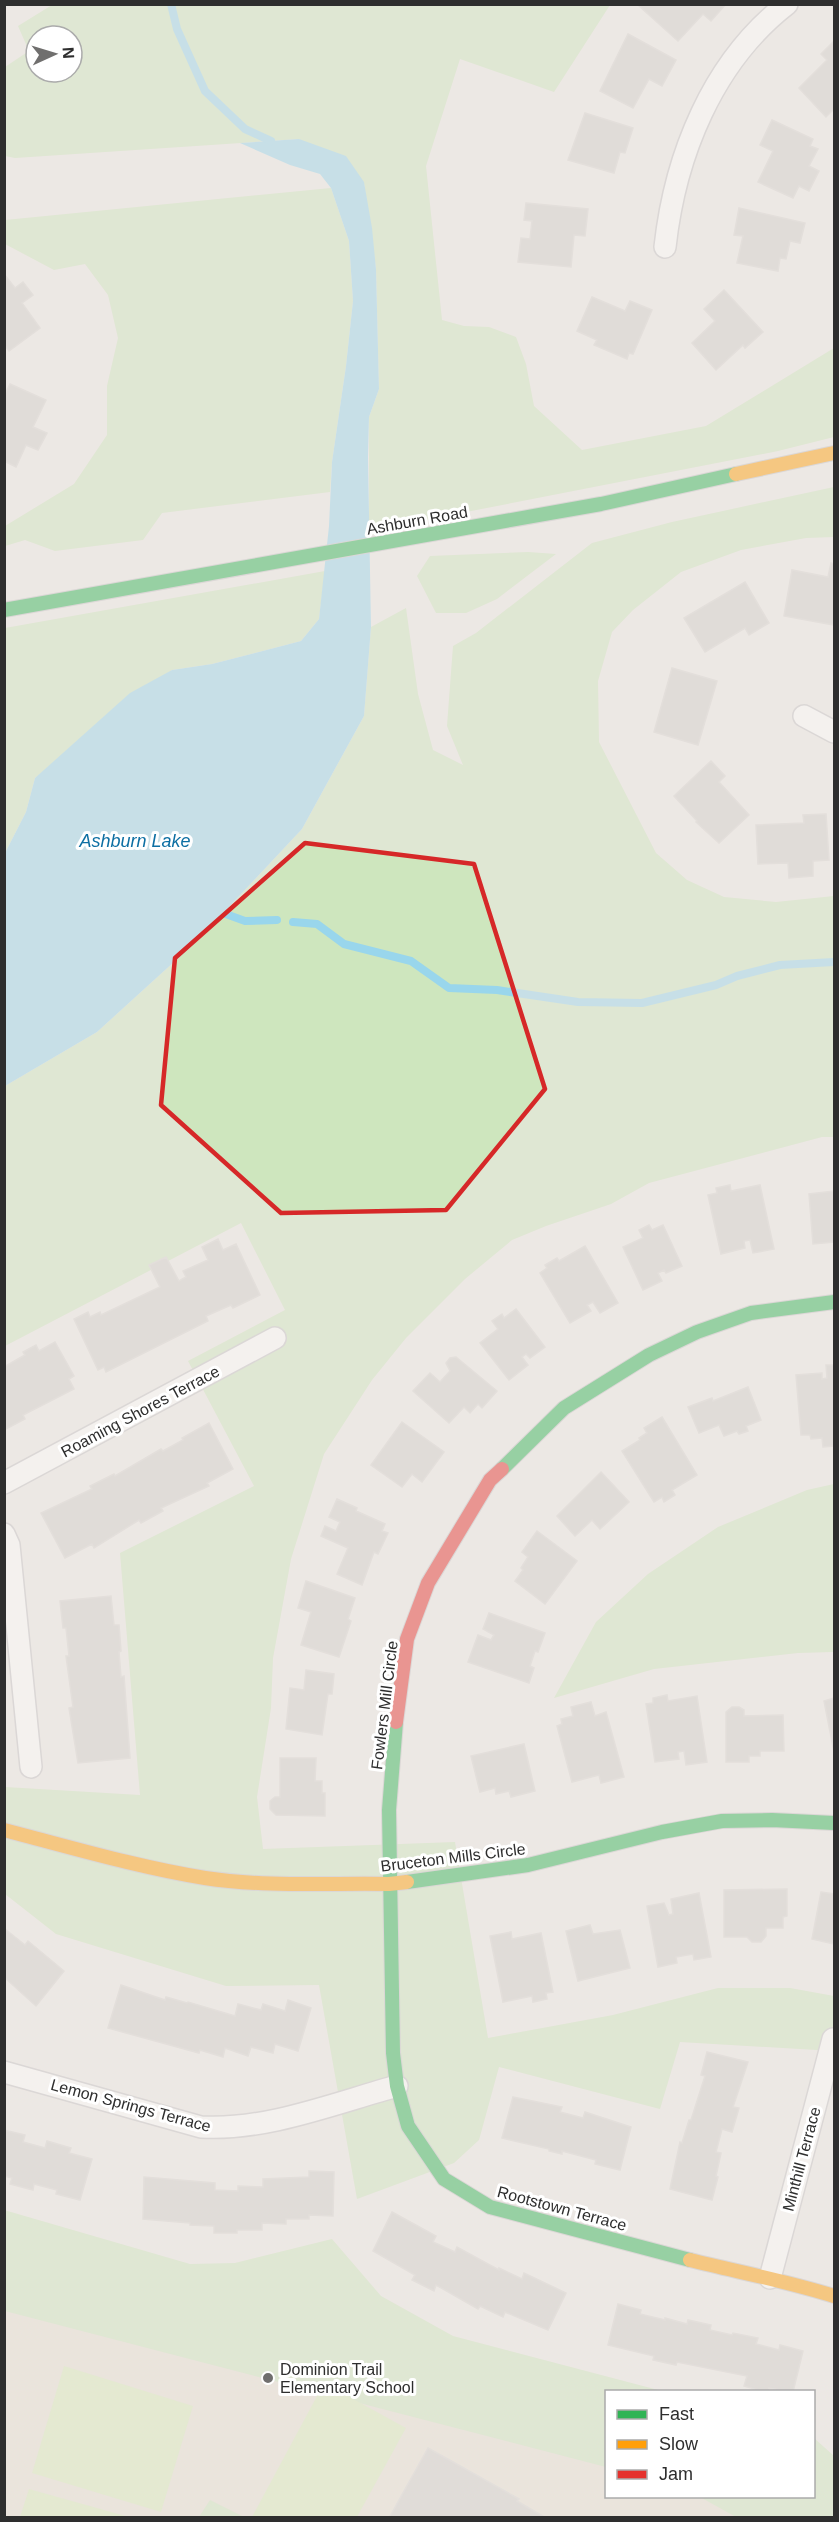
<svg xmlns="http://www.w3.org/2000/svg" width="839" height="2522" viewBox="0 0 839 2522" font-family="Helvetica,sans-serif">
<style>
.education{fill:#e6e0d3}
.green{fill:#cee6be;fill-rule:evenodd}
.pitch{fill:#d9eabb}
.water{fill:#99d6ec}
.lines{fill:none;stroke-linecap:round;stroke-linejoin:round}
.stream{stroke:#99d6ec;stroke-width:8}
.building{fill:#d1cecb;stroke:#d7d4d0;stroke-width:1.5}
.street-casing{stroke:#c5c4c5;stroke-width:24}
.fast-casing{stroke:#c5c4c5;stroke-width:16}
.slow-casing{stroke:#c5c4c5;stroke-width:16}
.jam-casing{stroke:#c5c4c5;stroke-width:16}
.street{stroke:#fcfcfb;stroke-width:21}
.fast{stroke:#30b455;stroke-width:14}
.slow{stroke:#ff9f0a;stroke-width:14}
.jam{stroke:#e5322d;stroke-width:14}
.marked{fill:none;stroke:#d62828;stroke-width:4.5;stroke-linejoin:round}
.poi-dot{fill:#706f6e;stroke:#fff;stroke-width:2}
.labels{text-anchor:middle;stroke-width:6;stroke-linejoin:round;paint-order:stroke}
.street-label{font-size:16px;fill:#2e2e2e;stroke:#fff}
.poi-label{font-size:16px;fill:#2e2e2e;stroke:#fff;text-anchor:start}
.water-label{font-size:18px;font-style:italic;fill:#0d6fa3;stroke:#fff}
</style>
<rect width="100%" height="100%" fill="#ece8e4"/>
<polygon class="education" points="4,2246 606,2396 606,2496 814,2496 834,2517 5,2517"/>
<g class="green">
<path d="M52,5H610L554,92L460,59L426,166L442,320L464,326L489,327L516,337L526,364L534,406L582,450L706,426L834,348V437L778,451L369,531V417L379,389L376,268L364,183L299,139L15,158L5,156V67L29,51L18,26ZM36,36H72V72H36Z"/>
<polygon points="331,188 349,241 353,301 346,366 332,462 330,492 162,513 143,540 55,551 25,540 5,546 5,526 74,484 107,435 107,386 118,338 108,295 85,264 54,270 5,244 5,220"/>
<polygon points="834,487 834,537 806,538 741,550 681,572 633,610 612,632 598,681 599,742 656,853 687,880 724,897 776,902 834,896 834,1137 822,1137 649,1183 611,1204 546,1226 512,1240 465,1279 406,1338 372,1380 324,1454 291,1559 273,1658 271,1708 257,1797 263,1849 455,1842 488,2038 613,2015 718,1988 790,1988 834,1996 834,2051 680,2042 660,2109 499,2067 479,2140 454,2163 357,2199 319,1985 226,1986 56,1934 5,1894 5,1787 140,1795 120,1553 254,1486 188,1361 285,1310 241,1223 5,1346 5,1086 97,1032 197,941 302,829 364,716 371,627 406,608 418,694 433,750 463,765 447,726 453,646 476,633 592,543 672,522"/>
<polygon points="528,552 556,554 497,599 466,613 436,613 417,576 430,556"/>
<polygon points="325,571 319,619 301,641 212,664 172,670 35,778 26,812 5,853 5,628"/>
<polygon points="834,1484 833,1652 798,1653 654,1669 554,1698 596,1622 648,1574 718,1527 807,1490"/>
<polygon points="4,2210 190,2264 235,2263 332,2239 381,2296 453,2336 662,2391 606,2392 606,2467 5,2311"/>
<polygon points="814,2438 834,2456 834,2517 736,2517 700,2497 814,2496"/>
<polygon points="210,2500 244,2517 199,2517"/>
</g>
<g class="pitch">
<polygon points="64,2366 193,2406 161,2512 32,2473"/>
<polygon points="324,2383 406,2428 357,2517 252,2517"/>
<polygon points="29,2489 129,2517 20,2517"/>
</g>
<polygon class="water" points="299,139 346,156 364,182 372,228 376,269 379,389 369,417 368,457 371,627 364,716 302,829 197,941 97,1032 5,1086 5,853 26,812 35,778 130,693 172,670 212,664 301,641 319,619 329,526 332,462 346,366 353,301 349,241 331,188 320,174 290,165 240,143"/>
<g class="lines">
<g class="stream">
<polyline points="171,4 177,29 205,91 245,129 271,141"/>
<polyline points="223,913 245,921 277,920"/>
<polyline points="293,922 317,924 344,944 411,961 449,988 497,990 578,1002 642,1003 716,985 737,976 780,965 834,962"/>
</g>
</g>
<g class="building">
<polygon points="637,4 659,5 726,4 711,21 703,14 678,41"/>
<polygon points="628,34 676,60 662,86 649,79 633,108 600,91"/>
<polygon points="834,41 834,109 826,117 799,88 827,60 821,54"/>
<polygon points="585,113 633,128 625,153 620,152 614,173 568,160"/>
<polygon points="772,120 813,139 810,146 818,149 809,166 819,171 809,191 799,186 793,198 758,182 773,151 760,145"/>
<polygon points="526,203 588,209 585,236 574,235 571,267 518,262 521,238 530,239 532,221 524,220"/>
<polygon points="739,208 805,223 800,243 790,241 786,259 780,258 778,271 737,263 743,236 734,235"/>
<polygon points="4,274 15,288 23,282 33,295 22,303 40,328 9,351 4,344"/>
<polygon points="724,290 763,332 745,348 743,345 716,370 692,343 715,321 704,309"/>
<polygon points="592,297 625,311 630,301 652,310 633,354 629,353 627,359 594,345 597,340 577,331"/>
<polygon points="10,384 46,400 33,427 47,433 38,450 26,445 16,467 4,461 4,396"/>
<polygon points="831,563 834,564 834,625 784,616 792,570 828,577"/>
<polygon points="745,582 769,623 749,635 745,628 705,652 684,618"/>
<polygon points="672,668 717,681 698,745 654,732"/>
<polygon points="711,761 725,776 719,782 749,815 719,843 696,822 697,821 674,796"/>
<polygon points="826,814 829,860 813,861 813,876 789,878 788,863 758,864 756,825 804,823 803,815"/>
<polygon points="730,1185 731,1191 760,1185 774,1249 753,1253 750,1240 744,1241 745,1248 721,1254 708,1195 717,1193 716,1188"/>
<polygon points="834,1191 834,1242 813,1244 809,1194"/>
<polygon points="649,1225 652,1230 663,1225 682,1266 666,1273 664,1270 658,1273 662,1281 643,1290 623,1247 643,1238 639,1230"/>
<polygon points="218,1239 223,1250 236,1244 260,1295 233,1308 231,1305 206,1316 208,1321 106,1372 104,1367 98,1370 74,1319 88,1312 90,1317 100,1312 101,1315 160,1287 149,1265 166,1257 179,1281 186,1277 183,1271 208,1260 202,1247"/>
<polygon points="585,1246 618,1303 600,1313 593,1302 587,1305 591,1311 570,1323 540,1273 547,1268 545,1265 557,1258 559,1261"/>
<polygon points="516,1309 545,1347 530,1358 526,1354 522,1357 528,1365 509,1380 480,1343 498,1329 492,1321 502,1314 504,1318"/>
<polygon points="55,1342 74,1376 69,1379 74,1389 23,1415 25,1419 4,1430 4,1367 25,1355 23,1352 36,1345 39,1351"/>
<polygon points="456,1357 497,1391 482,1408 478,1404 470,1413 464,1407 449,1423 413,1391 430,1373 440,1382 450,1371 446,1363 450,1358"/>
<polygon points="826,1365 834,1365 834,1446 823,1447 822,1438 811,1439 810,1435 801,1435 796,1375 822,1373 822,1379 827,1378"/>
<polygon points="748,1387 761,1420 746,1426 748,1431 739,1434 737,1431 724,1436 719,1425 699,1433 688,1407 712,1398 713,1401"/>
<polygon points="662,1417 697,1475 672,1490 675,1495 664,1502 662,1497 654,1502 622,1451 640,1440 639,1438 647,1433 644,1428"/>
<polygon points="402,1422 444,1452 422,1482 412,1474 402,1487 371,1465"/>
<polygon points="209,1423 233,1469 207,1483 209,1486 161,1508 163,1511 141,1523 139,1520 94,1548 92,1544 65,1558 41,1513 92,1489 90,1486 114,1474 115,1476 161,1449 163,1451 183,1440 182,1438"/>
<polygon points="601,1472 629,1502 600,1529 592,1520 575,1536 557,1516"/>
<polygon points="337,1499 357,1508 356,1511 385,1524 382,1531 388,1533 378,1554 374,1552 362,1585 337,1574 348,1548 321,1536 325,1526 336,1531 340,1522 329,1517"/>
<polygon points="537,1531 577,1561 545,1604 515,1581 523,1570 521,1568 528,1557 522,1552"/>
<polygon points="306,1581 355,1598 348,1619 351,1621 339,1657 301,1645 311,1612 298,1608"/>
<polygon points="111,1596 114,1625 119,1625 121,1651 119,1652 121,1677 124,1676 130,1758 78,1763 69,1708 73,1707 66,1656 69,1656 66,1628 63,1628 60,1601"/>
<polygon points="489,1613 545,1633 538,1652 535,1651 530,1666 534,1668 529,1683 468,1662 478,1635 491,1640 494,1635 483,1629"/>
<polygon points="306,1670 334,1674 332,1694 328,1694 322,1735 286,1729 290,1688 304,1690"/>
<polygon points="667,1695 668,1701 697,1696 707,1762 686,1765 684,1751 678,1752 679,1759 655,1762 646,1704 653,1703 653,1698"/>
<polygon points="834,1698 834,1752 824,1701"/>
<polygon points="591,1702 595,1716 606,1712 624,1777 601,1783 599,1775 572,1782 557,1726 562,1724 561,1719 573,1716 571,1707"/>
<polygon points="732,1707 739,1707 744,1710 744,1716 783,1715 784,1751 760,1751 760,1756 749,1756 749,1762 726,1762 726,1712"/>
<polygon points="524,1744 535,1791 511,1797 509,1791 496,1794 495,1788 480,1792 471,1756"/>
<polygon points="280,1758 316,1758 315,1781 322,1781 322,1793 325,1793 325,1816 276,1815 270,1809 270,1801 275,1797 280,1797"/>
<polygon points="787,1889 787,1916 783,1917 783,1928 766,1928 766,1936 761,1942 752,1942 747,1937 724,1937 724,1890"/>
<polygon points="821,1892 834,1894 834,1944 812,1939"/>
<polygon points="699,1893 711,1957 694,1960 693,1954 676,1957 677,1963 658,1967 647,1906 664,1903 669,1915 673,1914 671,1899"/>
<polygon points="590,1925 593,1934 620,1930 630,1968 578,1981 566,1931"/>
<polygon points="5,1929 25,1945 28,1941 64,1971 36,2006 4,1977"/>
<polygon points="511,1932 512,1939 541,1933 553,1992 546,1993 547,1999 533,2002 532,1996 503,2002 490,1936"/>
<polygon points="121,1985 165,2000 166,1997 187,2003 188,2002 235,2016 238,2004 261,2010 263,2004 285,2011 288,2000 311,2008 298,2051 275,2044 273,2053 251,2047 248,2056 225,2048 223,2057 200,2050 199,2053 108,2028"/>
<polygon points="707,2052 748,2062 733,2107 739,2108 732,2132 722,2129 716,2152 721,2153 716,2176 718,2177 712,2200 670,2189 680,2142 682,2143 689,2120 691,2120 705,2076 701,2075"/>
<polygon points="513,2097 562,2107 560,2112 583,2118 585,2112 631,2127 620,2170 595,2164 596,2160 562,2151 562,2154 549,2151 549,2149 502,2138"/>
<polygon points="4,2130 25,2135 23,2142 45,2148 47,2141 71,2148 69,2153 92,2159 80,2200 56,2194 57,2190 34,2184 33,2190 10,2184 12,2178 4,2176"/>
<polygon points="309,2171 334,2172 333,2216 309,2215 309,2219 286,2219 286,2224 262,2223 262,2230 237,2230 237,2233 214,2233 214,2226 190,2225 190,2223 143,2219 144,2177 215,2183 215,2190 238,2191 238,2186 263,2187 263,2179 309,2177"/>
<polygon points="392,2212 436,2236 433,2242 455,2252 457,2247 499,2270 499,2268 522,2279 524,2273 566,2293 548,2330 505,2312 503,2317 480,2306 478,2309 436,2285 434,2291 412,2280 415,2275 373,2251"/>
<polygon points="618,2304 641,2310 640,2314 665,2320 665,2318 687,2324 688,2320 711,2325 710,2330 732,2335 733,2333 758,2338 756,2344 779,2350 780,2345 803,2351 793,2392 769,2388 768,2392 765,2392 744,2386 747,2376 677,2362 676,2365 653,2360 654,2356 608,2345"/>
<polygon points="428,2448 519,2499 517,2501 546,2518 389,2518"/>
</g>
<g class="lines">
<g class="street-casing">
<g id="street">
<path d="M665,247C675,156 712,62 787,4"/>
<polyline points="804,716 834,732"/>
<polyline points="4,1483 275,1338"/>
<polyline points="4,1534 9,1545 31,1767"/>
<path d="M4,2072L201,2127C265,2131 335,2103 397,2086"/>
<polyline points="770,2278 833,2039"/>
</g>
</g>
<g class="fast-casing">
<g id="fast">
<polyline points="4,610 601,504 736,474"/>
<polyline points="502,1469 564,1408 649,1355 697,1332 751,1313 834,1302"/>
<polyline points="396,1722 389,1810 393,2053 397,2086 408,2126 444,2179 490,2207 690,2260"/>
<polyline points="407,1882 528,1865 662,1832 722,1821 772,1820 834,1823"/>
</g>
</g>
<g class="slow-casing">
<g id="slow">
<polyline points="736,474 834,453"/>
<path d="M4,1830C70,1847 137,1867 205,1878C265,1887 328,1883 389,1884L407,1882"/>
<path d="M690,2260C738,2272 787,2281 834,2296"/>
</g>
</g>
<g class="jam-casing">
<polyline id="jam" points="396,1722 407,1639 428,1583 490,1480 502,1469"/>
</g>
<use href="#street" class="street"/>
<use href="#fast" class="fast"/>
<use href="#slow" class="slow"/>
<use href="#jam" class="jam"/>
</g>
<path d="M0 0H839V2522H0ZM305,843L474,864L545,1089L446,1210L281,1213L161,1105L175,958Z" fill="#ece8e4" fill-opacity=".55" fill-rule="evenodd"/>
<path class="marked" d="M305,843L474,864L545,1089L446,1210L281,1213L161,1105L175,958Z"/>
<circle class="poi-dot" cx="268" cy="2378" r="6"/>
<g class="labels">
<g class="street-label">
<text transform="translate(417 520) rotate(-10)" y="6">Ashburn Road</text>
<text transform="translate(140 1411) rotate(-28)" y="6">Roaming Shores Terrace</text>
<text transform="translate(384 1705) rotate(-83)" y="6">Fowlers Mill Circle</text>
<text transform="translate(453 1857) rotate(-7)" y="6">Bruceton Mills Circle</text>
<text transform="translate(131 2105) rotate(15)" y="6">Lemon Springs Terrace</text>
<text transform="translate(801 2159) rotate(-75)" y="6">Minthill Terrace</text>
<text transform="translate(562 2208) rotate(15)" y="6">Rootstown Terrace</text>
</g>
<g class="poi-label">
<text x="280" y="2375">Dominion Trail<tspan x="280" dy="18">Elementary School</tspan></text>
</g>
<g class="water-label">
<text x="135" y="847">Ashburn Lake</text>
</g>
</g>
<rect width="839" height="2522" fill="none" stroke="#2e2e2e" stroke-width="12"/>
<rect x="605" y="2390" width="210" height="108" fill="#ffffff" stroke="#ababab" stroke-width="1.5"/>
<rect x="617" y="2410" width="30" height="9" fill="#30b455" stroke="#ababab" stroke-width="1.5"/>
<text x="659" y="2420" font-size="18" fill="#2e2e2e">Fast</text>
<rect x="617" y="2440" width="30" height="9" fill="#ff9f0a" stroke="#ababab" stroke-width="1.5"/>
<text x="659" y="2450" font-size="18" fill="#2e2e2e">Slow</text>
<rect x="617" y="2470" width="30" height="9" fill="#e5322d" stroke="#ababab" stroke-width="1.5"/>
<text x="659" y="2480" font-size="18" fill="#2e2e2e">Jam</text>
<g transform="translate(54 54) rotate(86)"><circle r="28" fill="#ffffff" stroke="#ababab" stroke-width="1.5"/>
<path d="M0-4.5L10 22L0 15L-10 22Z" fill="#706f6e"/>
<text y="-9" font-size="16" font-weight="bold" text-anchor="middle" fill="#2e2e2e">N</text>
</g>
</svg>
